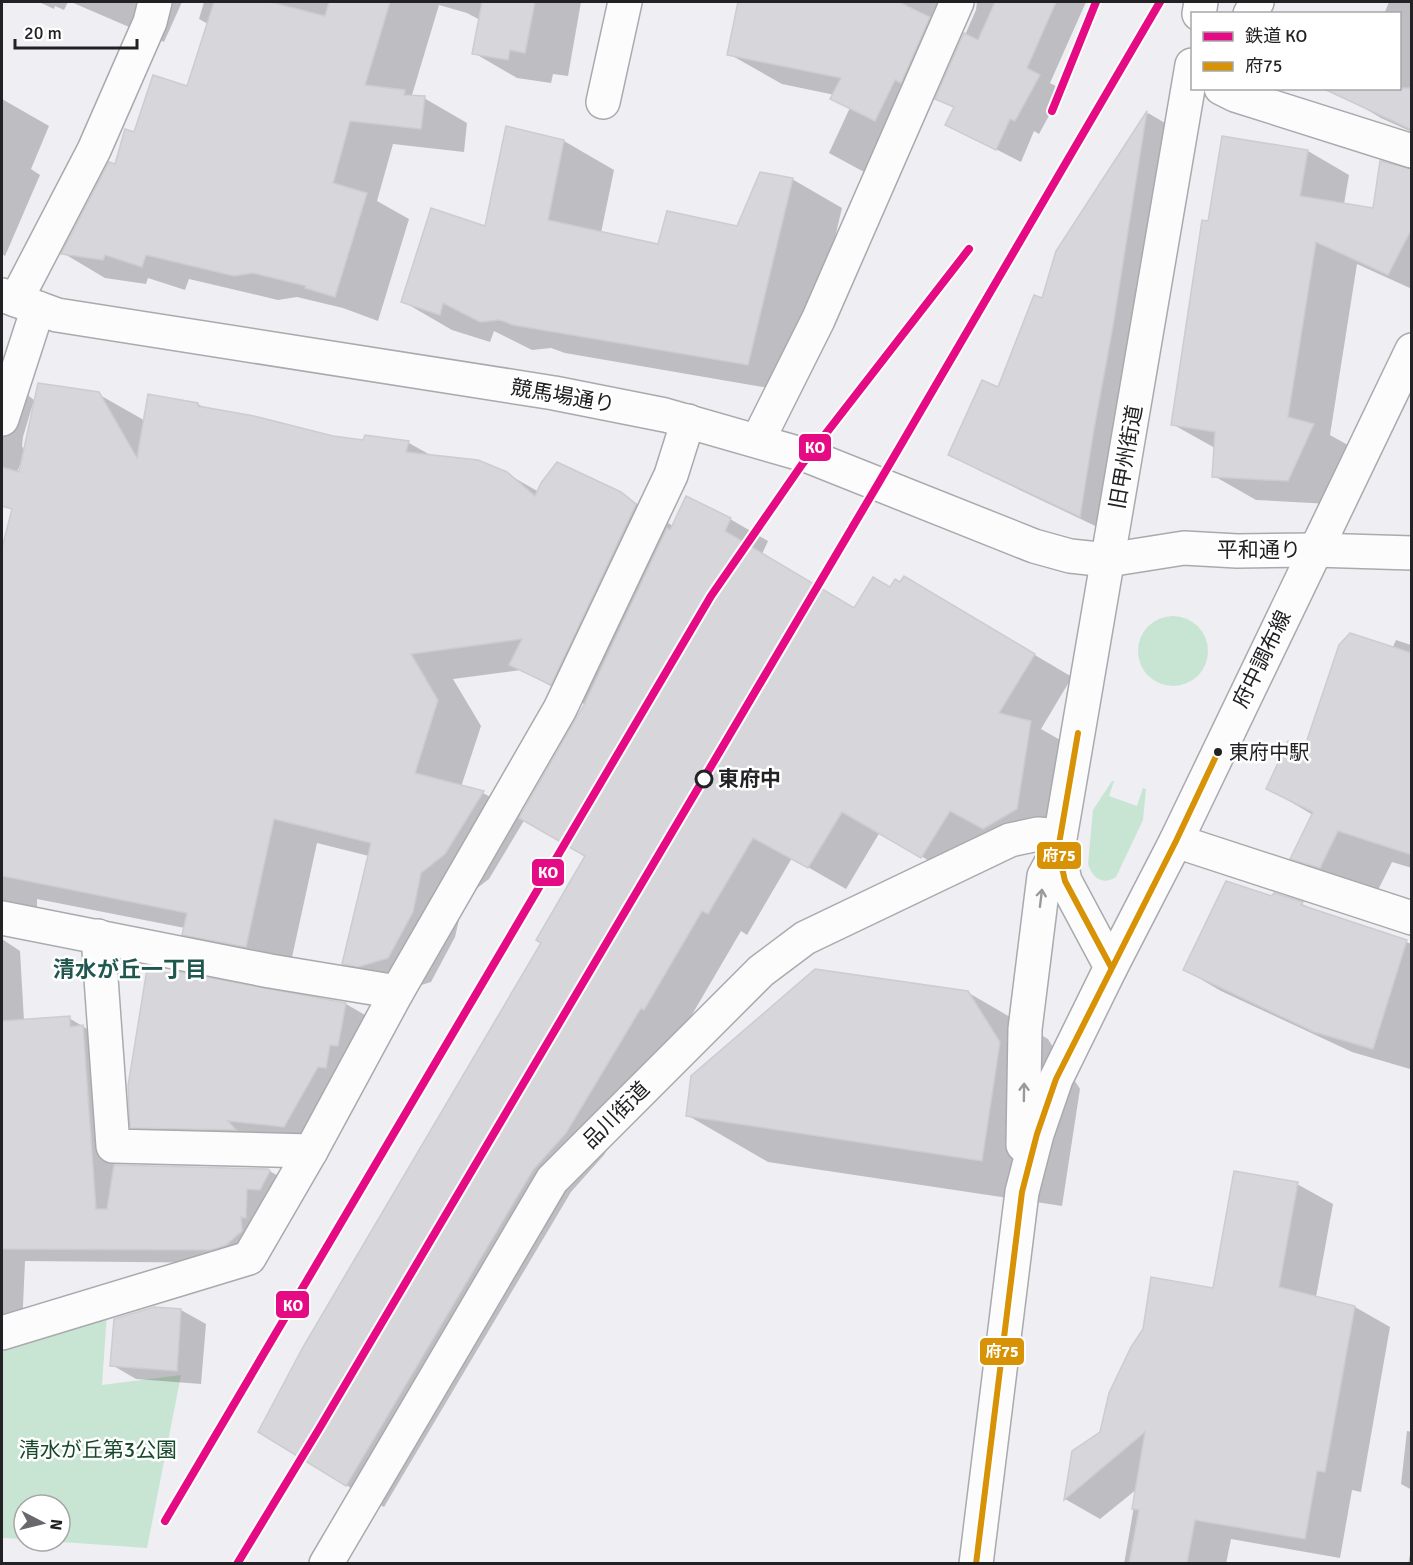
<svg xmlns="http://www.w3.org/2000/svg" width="1413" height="1565" viewBox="0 0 1413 1565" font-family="Signika,'Noto Sans JP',sans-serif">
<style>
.green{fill:#c8e5d3}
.shadow{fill:#0003;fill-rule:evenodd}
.building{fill:#d7d6da;stroke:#cdccd0;stroke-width:1.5}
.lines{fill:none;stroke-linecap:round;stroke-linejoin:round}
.street-casing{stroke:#a9aaae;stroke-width:36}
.secondary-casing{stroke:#a9aaae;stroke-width:36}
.street{stroke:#fcfcfd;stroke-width:33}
.secondary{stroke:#fcfcfd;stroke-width:33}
.bus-1-casing{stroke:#fff;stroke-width:10}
.bus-1{stroke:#d79206;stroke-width:6}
.rail-1-casing{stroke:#fff;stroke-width:12}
.rail-1{stroke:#e50b84;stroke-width:8}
.oneway{stroke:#9a9a9c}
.bus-dot{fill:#222225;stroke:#fff;stroke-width:2}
.stop-dot{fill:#fff;stroke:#222225;stroke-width:3}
.labels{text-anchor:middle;stroke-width:5;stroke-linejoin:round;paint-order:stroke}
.bus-label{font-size:20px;fill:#222225;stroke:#fff;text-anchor:start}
.street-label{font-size:21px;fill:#222225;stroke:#fff}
.stop-label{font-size:21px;font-weight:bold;fill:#222225;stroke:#fff;text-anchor:start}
.park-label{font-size:21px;fill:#18492b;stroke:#fff}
.neighbourhood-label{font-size:22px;font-weight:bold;fill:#1f574e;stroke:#fff}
.line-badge{stroke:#fff;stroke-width:2}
.badge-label{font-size:16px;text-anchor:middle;font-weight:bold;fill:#fff}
</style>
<rect width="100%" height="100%" fill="#eeeef3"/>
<g class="green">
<circle cx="1173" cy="651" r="35"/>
<path d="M1112,781H1114L1109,796L1137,806L1143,788L1146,789L1143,820L1116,877C1102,886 1092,877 1088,864L1093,810Z"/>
<polygon points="107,1314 102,1385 181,1375 147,1548 48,1541 60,1541 60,1505 24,1505 24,1539 2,1538 2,1347"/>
</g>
<g class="shadow">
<polygon points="39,2 68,2 64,10 55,6 54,9"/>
<polygon points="71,2 182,2 164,42"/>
<polygon points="204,2 581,2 568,76 553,74 551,83 517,78 474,53 480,20 467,13 439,5 412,95 424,98 467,123 464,152 393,144 377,201 409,219 378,321 343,308 297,297 278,300 189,279 185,290 148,278 146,284 105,278 63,253 135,134 188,87 208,24 199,19"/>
<polygon points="739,2 969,2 877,179 829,153 854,99 782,84 729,54"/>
<polygon points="977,2 1086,2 1050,83 1063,90 1039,134 1034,131 1021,162 947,124 955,108 937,98 976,10"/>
<polygon points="1389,2 1412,2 1412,132 1381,118 1349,99 1400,88 1400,14 1384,14"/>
<polygon points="2,99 49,126 31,169 40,175 5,256 2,254"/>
<polygon points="1148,113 1177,130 1110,533 980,471 950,454 999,389 1043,300 1057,252"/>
<polygon points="564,141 614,170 601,233 659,246 738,227 792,179 842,208 798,393 565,353 551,348 532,350 494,331 490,342 452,330 402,301 486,228"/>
<polygon points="1308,151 1349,175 1344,204 1375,209 1412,171 1412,289 1357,264 1330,435 1355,449 1330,504 1256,500 1214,476 1215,448 1172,424 1210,223"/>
<polygon points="2,375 34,400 23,437 22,446 25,452 2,511"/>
<path d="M48,386L98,394L142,419L145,423L198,404L206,409L333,437L365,441L366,437L409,443L432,456L506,473L539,492L621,494L673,526L730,519L768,541L762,554L855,609L890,589L942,600L1072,677L1041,729L1069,745L1055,831L1023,850L988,831L960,879L880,832L846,889L792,858L747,935L741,931L683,1030L679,1028L604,1155L571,1192L384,1507L346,1485L543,943L587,856L525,819L489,879L464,898L455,937L431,982L402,991L386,988L343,963L369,856L317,843L289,971L227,959L184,934L185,928L37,899V910L2,903V724L129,752L137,724L2,677V554ZM521,670L586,705L522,815L483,793L461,787L481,726L453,679Z"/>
<polygon points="1396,640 1411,645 1412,868 1392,862 1374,898 1346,889 1292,858 1313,815 1267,788 1305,751 1392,649"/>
<polygon points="1274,894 1302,904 1318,912 1412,944 1412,1064 1410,1069 1352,1052 1221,991 1185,970"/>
<polygon points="2,939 20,951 24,1021 69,1018 107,1041 115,1166 268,1170 292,1184 235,1263 25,1261 22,1328 2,1336"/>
<polygon points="967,992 1048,1039 1080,1089 1062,1206 768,1162 687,1115"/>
<polygon points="346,1004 379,1023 317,1145 165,1146 132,1127"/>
<polygon points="1297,1184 1333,1204 1316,1297 1355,1307 1390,1327 1361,1492 1352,1490 1340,1558 1231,1539 1226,1564 1124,1564 1137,1489 1100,1519 1065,1499 1074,1452 1102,1433"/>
<polygon points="154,1308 181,1310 206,1324 201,1384 136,1379 112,1365"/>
<polygon points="1407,1431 1412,1432 1412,1490 1401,1484"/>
<polygon points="1412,1544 1412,1564 1408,1564"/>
</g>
<g class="building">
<polygon points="214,2 270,2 325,16 329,2 390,2 365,85 405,90 404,95 425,96 421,129 350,121 333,183 367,193 335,297 305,288 306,286 253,273 234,276 146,255 142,267 105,255 103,260 61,254 109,162 115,164 125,129 134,132 153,75 187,86"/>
<polygon points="482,2 535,2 525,53 510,50 508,60 472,54"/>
<polygon points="738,2 899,2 930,17 901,83 895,80 875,121 830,99 841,78 727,55"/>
<polygon points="995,2 1056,2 1027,68 1040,75 1015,121 1010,119 996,150 945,125 954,107 935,99 964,33 978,40"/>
<polygon points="1322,88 1412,88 1412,130"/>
<polygon points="1147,111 1113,326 1094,429 1080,517 948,455 982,380 998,387 1034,295 1042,298 1056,251"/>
<polygon points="506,126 564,140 548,220 658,244 667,211 737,226 760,172 793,178 748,365 513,325 500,320 480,322 443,303 440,315 401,302 431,208 485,226"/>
<polygon points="1222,136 1308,150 1300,196 1373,208 1380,161 1412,169 1412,228 1388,275 1316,242 1288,417 1314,424 1288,481 1212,477 1215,432 1171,425 1202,220 1208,221"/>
<polygon points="38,383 99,392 137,458 148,394 198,403 198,406 254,416 333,436 363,440 365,435 409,441 406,452 478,460 507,472 535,496 541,483 557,462 621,492 636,504 551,685 509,665 522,639 411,654 438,700 415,773 484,791 445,854 421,873 413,912 388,958 358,967 342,964 371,843 274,819 246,947 182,935 187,913 2,876 2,548 12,509 2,506 2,467 19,472"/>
<polygon points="686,496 731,518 725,531 854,608 873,577 890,587 895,579 900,582 904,576 1035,654 999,713 1031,721 1017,809 983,829 950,811 921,858 842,812 808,868 753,838 708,914 702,911 644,1010 641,1008 566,1133 533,1170 346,1486 258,1432 303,1347 541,943 536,940 585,856 519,818 585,703 667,528 670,530"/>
<polygon points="1350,633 1412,653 1412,855 1338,831 1320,868 1290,859 1313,812 1266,789 1288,741 1304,749 1339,645"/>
<polygon points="1226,881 1272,896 1274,893 1303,902 1301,905 1407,940 1373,1049 1314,1032 1183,970"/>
<polygon points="147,969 174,974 174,971 346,1003 338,1046 330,1045 326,1068 318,1067 284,1127 228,1121 236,1130 130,1128 128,1086"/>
<polygon points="815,969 968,991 1000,1042 982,1161 686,1116 691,1076"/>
<polygon points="70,1016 70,1027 83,1025 96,1209 107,1209 114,1165 268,1169 270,1171 260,1190 247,1189 246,1218 241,1217 242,1231 226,1245 211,1250 2,1249 2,1021"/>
<polygon points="1234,1171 1298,1182 1279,1287 1355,1306 1325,1472 1317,1471 1305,1539 1195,1520 1187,1563 1129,1563 1139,1510 1132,1509 1145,1432 1064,1500 1072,1451 1100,1432 1109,1393 1131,1347 1143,1329 1151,1277 1213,1288"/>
<polygon points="154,1307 181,1309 177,1371 110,1366 114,1319"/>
</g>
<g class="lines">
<g class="street-casing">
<g id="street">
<polyline points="1250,14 1257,2"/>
<polyline points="1221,88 1235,95 1412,151"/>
<polyline points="603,102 625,2"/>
<polyline points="16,300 94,150 150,22 155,2"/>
<polyline points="2,419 38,308"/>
<polyline points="758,440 818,320 957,2"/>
<polyline points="1176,841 1412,918"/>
<polyline points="2,918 270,971 397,992"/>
<polyline points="98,936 113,1146 311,1151"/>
<polyline points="2,1333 249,1258 311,1151 397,992 560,709 671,475 688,421"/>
<polyline points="326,1564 552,1180 761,971 805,938 1010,840 1038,834 1060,836"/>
</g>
</g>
<g class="secondary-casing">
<g id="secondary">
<polyline points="1199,14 1201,2"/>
<polyline points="2,295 57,315 554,393 665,415 808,456 1034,546 1070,556 1108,560 1184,548 1237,551 1315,550 1412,553"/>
<polyline points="1111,967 1065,881 1058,850 1192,65"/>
<polyline points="1023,1145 1025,1029 1044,876 1058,850"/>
<polyline points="976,1564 1022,1192 1037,1134 1056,1079 1111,967 1176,841 1412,350"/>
</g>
</g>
<use href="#street" class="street"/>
<use href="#secondary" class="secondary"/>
<g class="bus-1-casing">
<g id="bus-1">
<polyline points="1078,733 1058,850 1065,881 1111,967"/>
<polyline points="976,1564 1022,1192 1037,1134 1056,1079 1176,841 1218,752"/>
</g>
</g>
<use href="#bus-1" class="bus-1"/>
<g class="rail-1-casing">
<g id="rail-1">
<polyline points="1052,111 1096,2"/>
<polyline points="165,1521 711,596 803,463 969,249"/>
<polyline points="237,1564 319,1429 878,484 1160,2"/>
</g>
</g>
<use href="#rail-1" class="rail-1"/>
</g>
<defs><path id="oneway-shaft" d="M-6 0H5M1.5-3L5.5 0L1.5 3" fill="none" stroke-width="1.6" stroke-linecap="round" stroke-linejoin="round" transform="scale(1.5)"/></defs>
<g class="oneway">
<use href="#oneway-shaft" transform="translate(1041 898) rotate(-83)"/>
<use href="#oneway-shaft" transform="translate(1024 1092) rotate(-89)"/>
</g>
<circle class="bus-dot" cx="1218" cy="752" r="5"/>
<circle class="stop-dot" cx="704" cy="779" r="8"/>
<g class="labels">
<g class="bus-label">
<text x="1229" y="759">東府中駅</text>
</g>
<g class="street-label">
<text transform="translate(563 396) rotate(10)" y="7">競馬場通り</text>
<text transform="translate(1126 457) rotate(-80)" y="7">旧甲州街道</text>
<text x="1259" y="557">平和通り</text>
<text transform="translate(1262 659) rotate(-64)" y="7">府中調布線</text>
<text transform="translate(616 1115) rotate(-45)" y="7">品川街道</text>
</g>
<g class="stop-label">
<text x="718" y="786">東府中</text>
</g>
<g class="park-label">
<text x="98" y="1457">清水が丘第3公園</text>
</g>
<g class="neighbourhood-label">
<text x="130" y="977">清水が丘一丁目</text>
</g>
</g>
<g class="line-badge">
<rect x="798" y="433" width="34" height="29" rx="6" fill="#e50b84"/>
<rect x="1036" y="841" width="46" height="29" rx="6" fill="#d79206"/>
<rect x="531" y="858" width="34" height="29" rx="6" fill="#e50b84"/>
<rect x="275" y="1290" width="35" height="29" rx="6" fill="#e50b84"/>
<rect x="979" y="1337" width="46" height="29" rx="6" fill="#d79206"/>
</g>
<g class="badge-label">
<text x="815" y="453">KO</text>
<text x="1059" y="861">府75</text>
<text x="548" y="878">KO</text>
<text x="293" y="1311">KO</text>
<text x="1002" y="1357">府75</text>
</g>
<rect width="1413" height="1565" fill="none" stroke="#222225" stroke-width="6"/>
<rect x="1191" y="12" width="210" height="78" fill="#ffffff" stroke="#a7a7a8" stroke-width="1.5"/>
<rect x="1203" y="32" width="30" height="9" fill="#e50b84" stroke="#a7a7a8" stroke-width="1.5"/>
<text x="1245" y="42" font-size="18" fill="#222225">鉄道 KO</text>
<rect x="1203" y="62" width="30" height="9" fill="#d79206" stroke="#a7a7a8" stroke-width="1.5"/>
<text x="1245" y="72" font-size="18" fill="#222225">府75</text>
<g transform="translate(42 1523) rotate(97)"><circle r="28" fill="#ffffff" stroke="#a7a7a8" stroke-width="1.5"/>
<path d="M0-4.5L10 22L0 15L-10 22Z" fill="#69696d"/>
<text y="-9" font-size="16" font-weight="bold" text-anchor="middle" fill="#222225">N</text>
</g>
<path d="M15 39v9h122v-9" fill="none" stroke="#222225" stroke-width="3"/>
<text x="24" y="39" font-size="18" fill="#222225" stroke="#ffffff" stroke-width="4.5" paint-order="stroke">20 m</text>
</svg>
